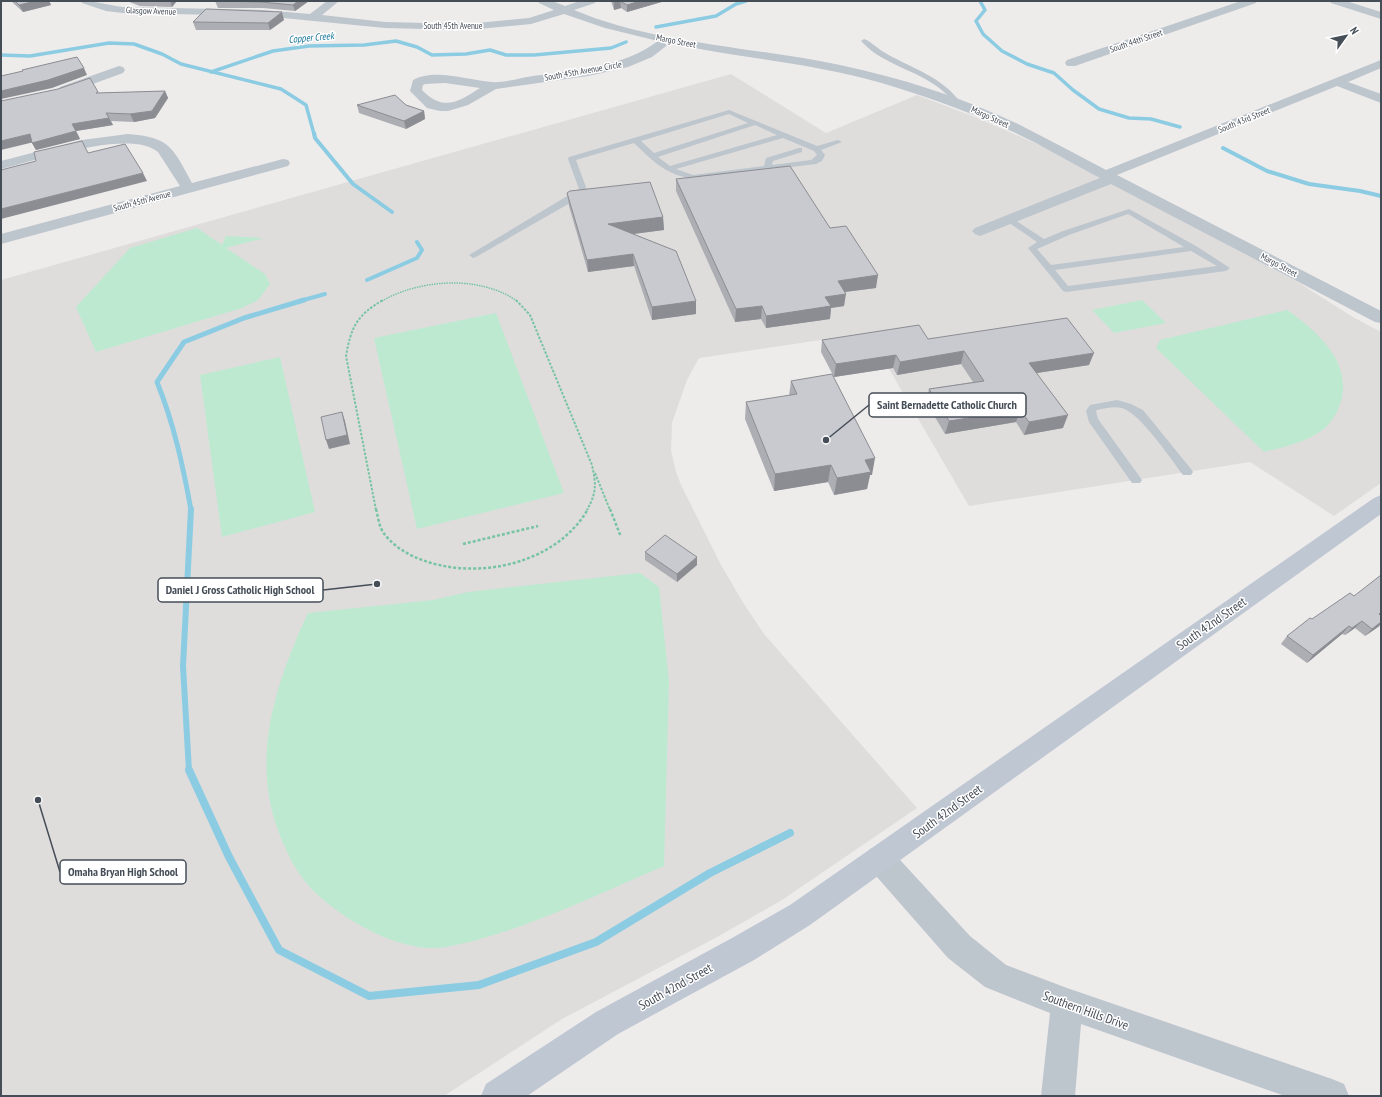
<svg xmlns="http://www.w3.org/2000/svg" width="1382" height="1097" viewBox="0 0 1382 1097" font-family="'PT Sans Narrow',sans-serif">
<style>
.education{fill:#dfdddc}
.green{fill:#bce9d0}
.lines{fill:none;stroke-linecap:round;stroke-linejoin:round}
.stream-far4{stroke:#8ccce3;stroke-width:3.5}
.stream-far3{stroke:#8ccce3;stroke-width:4}
.stream-far2{stroke:#8ccce3;stroke-width:5}
.stream-far1{stroke:#8ccce3;stroke-width:6}
.stream{stroke:#8ccce3;stroke-width:8}
.path-far2{stroke:#77c4a3;stroke-width:1.5;stroke-dasharray:1.5 1;stroke-linecap:butt}
.path-far1{stroke:#77c4a3;stroke-width:2;stroke-dasharray:2.5 1.5;stroke-linecap:butt}
.path{stroke:#77c4a3;stroke-width:2.5;stroke-dasharray:3 2;stroke-linecap:butt}
.lane{fill:#bdc5cd;fill-rule:evenodd}
.street{fill:#bdc5cd;fill-rule:evenodd}
.secondary{fill:#bfc7d3;fill-rule:evenodd}
.wall{fill:#acaeb3}
.shaded-wall{fill:#8c8d92}
.building{fill:#c8cad0;stroke:#8c8d92}
.labels{text-anchor:middle;stroke-width:3;stroke-linejoin:round;paint-order:stroke}
.far-street-label{font-size:9px;fill:#454d57;stroke:#fff}
.far-water-label{font-size:10px;font-style:italic;fill:#187598;stroke:#fff}
.near-street-label{font-size:13px;fill:#454d57;stroke:#fff}
.leader{fill:none;stroke:#454d57;stroke-width:1.5}
.callout-dot{fill:#454d57;stroke:#fff;stroke-width:1.5}
.callout{fill:#fff;stroke:#454d57;stroke-width:1.5}
.callout-label{font-size:12px;text-anchor:middle;font-weight:bold;fill:#454d57}
</style>
<rect width="100%" height="100%" fill="#eeebeb"/>
<polygon class="education" points="731,74 826,133 917,95 980,119 1046,148 1296,281 1353,317 1381,332 1381,483 1334,516 1250,462 969,506 868,333 699,358 687,380 672,423 671,450 676,472 682,487 721,565 744,604 764,634 917,808 782,900 719,936 562,1019 444,1096 1,1096 1,280"/>
<g class="green">
<polygon points="197,228 222,245 226,236 264,238 226,248 265,274 270,284 258,300 242,308 96,352 76,307 130,248"/>
<polygon points="1142,300 1166,323 1114,333 1092,310"/>
<path d="M1287,310C1316,330 1352,361 1341,401C1338,411 1332,422 1324,429C1307,442 1285,447 1264,452L1156,348L1160,340Z"/>
<polygon points="496,313 564,493 417,529 374,338"/>
<polygon points="280,357 315,512 222,537 200,375"/>
<path d="M640,573L659,587L669,681L664,866C603,892 542,922 477,940C464,943 444,949 430,948C400,947 364,930 339,912C306,888 294,871 279,833C250,758 276,682 308,613L433,600L468,592Z"/>
</g>
<g class="lines">
<g class="stream-far4">
<polyline points="980,1 985,10 976,21 983,34 1002,51 1027,64 1054,73 1073,90 1099,109 1129,118 1151,119 1180,127"/>
<polyline points="656,27 716,16 736,4 746,1"/>
<polyline points="1,55 30,56 109,43 134,44 162,54 181,64 281,89 306,105 314,134"/>
<polyline points="211,72 273,51 309,46 364,45 396,41 417,47 432,55 466,54 490,50 506,55 534,55 611,48 626,42"/>
</g>
<g class="stream-far3">
<polyline points="314,133 315,138 353,184 392,212"/>
<polyline points="1223,148 1267,171 1309,184 1360,191 1381,196"/>
<polyline points="367,280 417,258 422,250 417,242"/>
<polyline points="300,301 325,294"/>
</g>
<path class="stream-far2" d="M191,510C183,466 174,424 157,382L184,342L244,318L304,300"/>
<polyline class="stream-far1" points="189,771 183,666 191,509"/>
<polyline class="stream" points="189,770 229,857 279,950 369,996 479,985 596,942 710,873 790,833"/>
<path class="path-far2" d="M382,301C420,279 480,275 517,301"/>
<g class="path-far1">
<path d="M516,300L530,315L592,465C596,484 597,492 587,510"/>
<polyline points="595,473 610,510"/>
<path d="M376,510L346,356C351,327 357,315 383,300"/>
</g>
<g class="path">
<path d="M376,509C378,517 379,526 383,532C391,544 405,553 417,558C474,582 556,565 588,509"/>
<polyline points="610,509 621,537"/>
<polyline points="463,544 538,526"/>
</g>
<g class="lane">
<path d="M864,39C872,42 879,50 887,54C915,70 941,76 961,103L957,105L955,104C930,70 887,70 861,41Z"/>
<path d="M729,110L817,146L838,140L842,142L821,150L825,155L822,161L816,164L693,179C665,174 654,162 634,143L576,160L587,190L586,192L570,203L476,257L473,258L469,255L579,189L568,159L569,157ZM729,114L748,123L654,153L641,141ZM755,125L777,135L670,166L658,157ZM783,138L814,151L817,155L811,160L772,165L773,161L802,152V148H799L766,158L764,166L693,175L676,169Z"/>
<path d="M1129,209L1196,246L1230,268L1226,271L1066,292L1063,291L1028,248L1037,242L1005,220L1006,218H1012L1044,239L1063,231ZM1128,214L1184,247L1051,265L1037,249L1069,235ZM1191,251L1217,266L1068,286L1055,270Z"/>
<path d="M1117,400L1131,404L1143,410L1191,469L1193,472L1191,475H1183C1171,459 1140,413 1122,408C1114,406 1105,408 1097,410L1096,411L1098,419L1142,480L1140,483H1132L1089,422L1086,411L1090,405Z"/>
</g>
<g class="street">
<path d="M81,1C95,1 108,5 123,7L263,10L310,14L327,1H339L322,15L385,22L468,24L529,18L554,10L539,3L538,1H552L565,6L580,1H596L595,3L574,10C654,44 755,47 840,65C902,78 964,98 1020,125C1049,140 1078,155 1106,170L1381,60V68L1348,82L1381,94V103L1337,86L1117,175L1381,311V323L1375,322L1111,184L985,234L980,236L975,234L972,231L975,228L1100,178C1070,162 1040,144 1009,130C962,109 913,91 863,78C800,62 734,57 670,43L652,57L628,67L588,76L496,89L468,105L448,111H440L427,108L410,91L413,80C434,68 468,80 491,82C504,83 520,78 533,76C576,70 622,68 658,41L605,28L564,14L531,24L468,30L385,28L263,16L123,13L106,11L82,3ZM445,83L480,88C458,102 444,112 422,90L423,85L425,84Z"/>
<polygon points="1241,1 1257,1 1256,3 1075,66 1067,66 1065,63 1067,60"/>
<polygon points="1330,1 1346,1 1381,12 1381,19 1331,3"/>
<polygon points="119,66 123,67 125,70 123,73 68,93 60,93 58,90 60,87"/>
<path d="M128,134C170,137 173,148 192,183L283,159L288,160L290,163L288,166L1,244V234L180,186L158,152C131,128 34,161 1,169V161L82,140Z"/>
<polygon points="880,845 890,849 970,936 1006,965 1067,988 1332,1079 1344,1084 1349,1096 1285,1096 1081,1024 1075,1096 1041,1096 1050,1013 985,987 948,958 870,869 866,859 870,849"/>
</g>
<polygon class="secondary" points="1381,495 1381,514 810,925 754,960 618,1034 527,1096 481,1096 486,1084 596,1012 732,938 790,905 1374,498"/>
</g>
<g class="wall">
<polygon points="11,1 49,1 51,5 23,12"/>
<polygon points="127,1 177,1 172,7 140,6"/>
<polygon points="215,1 309,1 295,11 263,8 218,8"/>
<polygon points="611,1 665,1 627,12 621,8 614,10"/>
<polygon points="284,20 270,30 196,30 193,22"/>
<polygon points="165,91 168,98 155,118 134,122 111,121 113,125 76,131 80,139 36,150 32,143 99,93"/>
<polygon points="357,105 406,105 424,111 425,119 406,129 359,113"/>
<polygon points="676,179 830,228 876,288 845,292 844,306 831,308 830,319 766,328 761,319 735,322 676,191"/>
<polygon points="567,193 663,217 664,230 633,234 696,314 652,320 634,266 588,272 569,206"/>
<polygon points="928,339 1089,365 1037,373 1063,428 1024,435 1016,422 945,434 926,402 929,389 973,382 961,364 897,375 893,368 834,377 821,352 822,340"/>
<polygon points="791,381 872,475 870,475 867,489 834,495 828,482 774,491 745,419 746,402 789,396"/>
<polygon points="645,552 697,557 697,565 677,582 645,560"/>
<polygon points="1354,596 1381,616 1381,624 1378,627 1365,636 1355,628 1345,635 1342,634 1307,663 1281,644 1287,636 1312,619"/>
</g>
<g class="shaded-wall">
<polygon points="36,1 49,1 51,5 23,12 19,5"/>
<polygon points="170,1 177,1 172,7"/>
<polygon points="298,1 309,1 295,11 293,5"/>
<polygon points="620,1 621,8 614,10 614,3"/>
<polygon points="640,1 665,1 627,12 627,5"/>
<polygon points="282,12 284,20 270,30 268,23"/>
<polygon points="84,68 87,75 52,88 1,99 1,91"/>
<polygon points="165,91 168,98 155,118 134,122 130,114"/>
<polygon points="424,111 425,119 406,129 404,121"/>
<polygon points="109,118 113,125 76,131 80,139 36,150 32,143 72,124"/>
<polygon points="30,134 34,142 1,150 1,141"/>
<polygon points="143,173 147,181 1,219 1,209"/>
<polygon points="663,217 664,230 609,237 608,224"/>
<polygon points="633,254 634,266 588,272 587,260"/>
<polygon points="878,275 876,288 836,293 838,281"/>
<polygon points="846,294 844,306 831,308 830,319 766,328 766,316 825,297"/>
<polygon points="696,301 696,314 652,320 652,307"/>
<polygon points="762,306 761,319 735,322 736,309"/>
<polygon points="964,351 961,364 897,375 900,362"/>
<polygon points="1094,353 1089,365 1024,375 1029,363"/>
<polygon points="896,355 893,368 834,377 836,364"/>
<polygon points="1020,410 1016,422 945,434 949,421"/>
<polygon points="342,412 345,421 350,444 329,449 326,440"/>
<polygon points="1068,415 1063,428 1024,435 1029,422"/>
<polygon points="875,458 872,475 870,475 867,489 834,495 837,478 865,460"/>
<polygon points="831,465 828,482 774,491 775,474"/>
<polygon points="697,557 697,565 677,582 677,574"/>
<polygon points="1362,621 1355,628 1345,635 1352,628"/>
<polygon points="1381,622 1381,624 1378,627 1365,636 1372,629"/>
<polygon points="1349,626 1342,634 1307,663 1313,655"/>
</g>
<g class="building">
<polygon points="15,1 36,1 19,5"/>
<polygon points="220,1 298,1 293,5 261,2"/>
<polygon points="613,1 640,1 627,5 620,1 614,3"/>
<polygon points="206,9 282,12 268,23 193,22"/>
<polygon points="77,57 84,68 48,80 1,91 1,76 23,71 22,70"/>
<polygon points="90,78 98,92 96,93 165,91 152,111 130,114 106,113 109,118 72,124 76,131 32,143 30,134 1,141 1,101 58,89"/>
<polygon points="395,95 406,105 424,111 404,121 357,105"/>
<polygon points="82,141 88,153 125,144 143,173 1,209 1,170 36,161 34,152"/>
<polygon points="790,166 830,228 846,226 878,275 838,281 846,294 825,297 831,306 766,316 762,306 736,309 676,179"/>
<polygon points="650,182 663,217 608,224 676,251 696,301 652,307 633,254 587,260 567,193 570,191"/>
<polygon points="1067,318 1094,353 1029,363 1068,415 1029,422 1020,410 949,421 929,389 984,381 964,351 900,362 896,355 836,364 822,340 919,325 928,339"/>
<polygon points="832,374 875,458 865,460 871,472 837,478 831,465 775,474 746,402 797,394 791,381"/>
<polygon points="342,412 347,435 326,440 321,417"/>
<polygon points="665,535 697,557 677,574 645,552"/>
<polygon points="1381,575 1381,612 1379,614 1381,616 1381,622 1372,629 1362,621 1352,628 1349,626 1313,655 1287,636 1310,618 1312,619 1350,593 1354,596"/>
</g>
<g class="labels">
<g class="far-street-label">
<text transform="translate(151 11) rotate(2)" y="3">Glasgow Avenue</text>
<text x="453" y="29">South 45th Avenue</text>
<text transform="translate(676 41) rotate(11)" y="3">Margo Street</text>
<text transform="translate(1136 41) rotate(-19)" y="3">South 44th Street</text>
<text transform="translate(583 71) rotate(-10)" y="3">South 45th Avenue Circle</text>
<text transform="translate(990 117) rotate(24)" y="3">Margo Street</text>
<text transform="translate(1244 120) rotate(-22)" y="3">South 43rd Street</text>
<text transform="translate(142 201) rotate(-15)" y="3">South 45th Avenue</text>
<text transform="translate(1279 265) rotate(28)" y="3">Margo Street</text>
</g>
<g class="far-water-label">
<text transform="translate(311 37) rotate(-5)" y="4">Copper Creek</text>
</g>
<g class="near-street-label">
<text transform="translate(1211 623) rotate(-35)" y="5">South 42nd Street</text>
<text transform="translate(947 811) rotate(-36)" y="5">South 42nd Street</text>
<text transform="translate(675 986) rotate(-29)" y="5">South 42nd Street</text>
<text transform="translate(1086 1010) rotate(20)" y="5">Southern Hills Drive</text>
</g>
</g>
<path class="leader" d="M826 440L869 405M377 584L323 590M38 800L60 872"/>
<g class="callout-dot">
<circle cx="826" cy="440" r="4"/>
<circle cx="377" cy="584" r="4"/>
<circle cx="38" cy="800" r="4"/>
</g>
<g class="callout">
<rect x="869" y="393" width="157" height="24" rx="4"/>
<rect x="158" y="578" width="165" height="24" rx="4"/>
<rect x="60" y="860" width="126" height="24" rx="4"/>
</g>
<g class="callout-label">
<text x="947" y="409">Saint Bernadette Catholic Church</text>
<text x="240" y="594">Daniel J Gross Catholic High School</text>
<text x="123" y="876">Omaha Bryan High School</text>
</g>
<rect width="1382" height="1097" fill="none" stroke="#454d57" stroke-width="4"/>
<g transform="translate(1346 36) rotate(57)" stroke="#ffffff" stroke-width="3" paint-order="stroke">
<path d="M0-3L7 15L0 10L-7 15Z" fill="#454d57"/>
<text y="-6" font-size="11" font-weight="bold" text-anchor="middle" fill="#454d57">N</text>
</g>
</svg>
